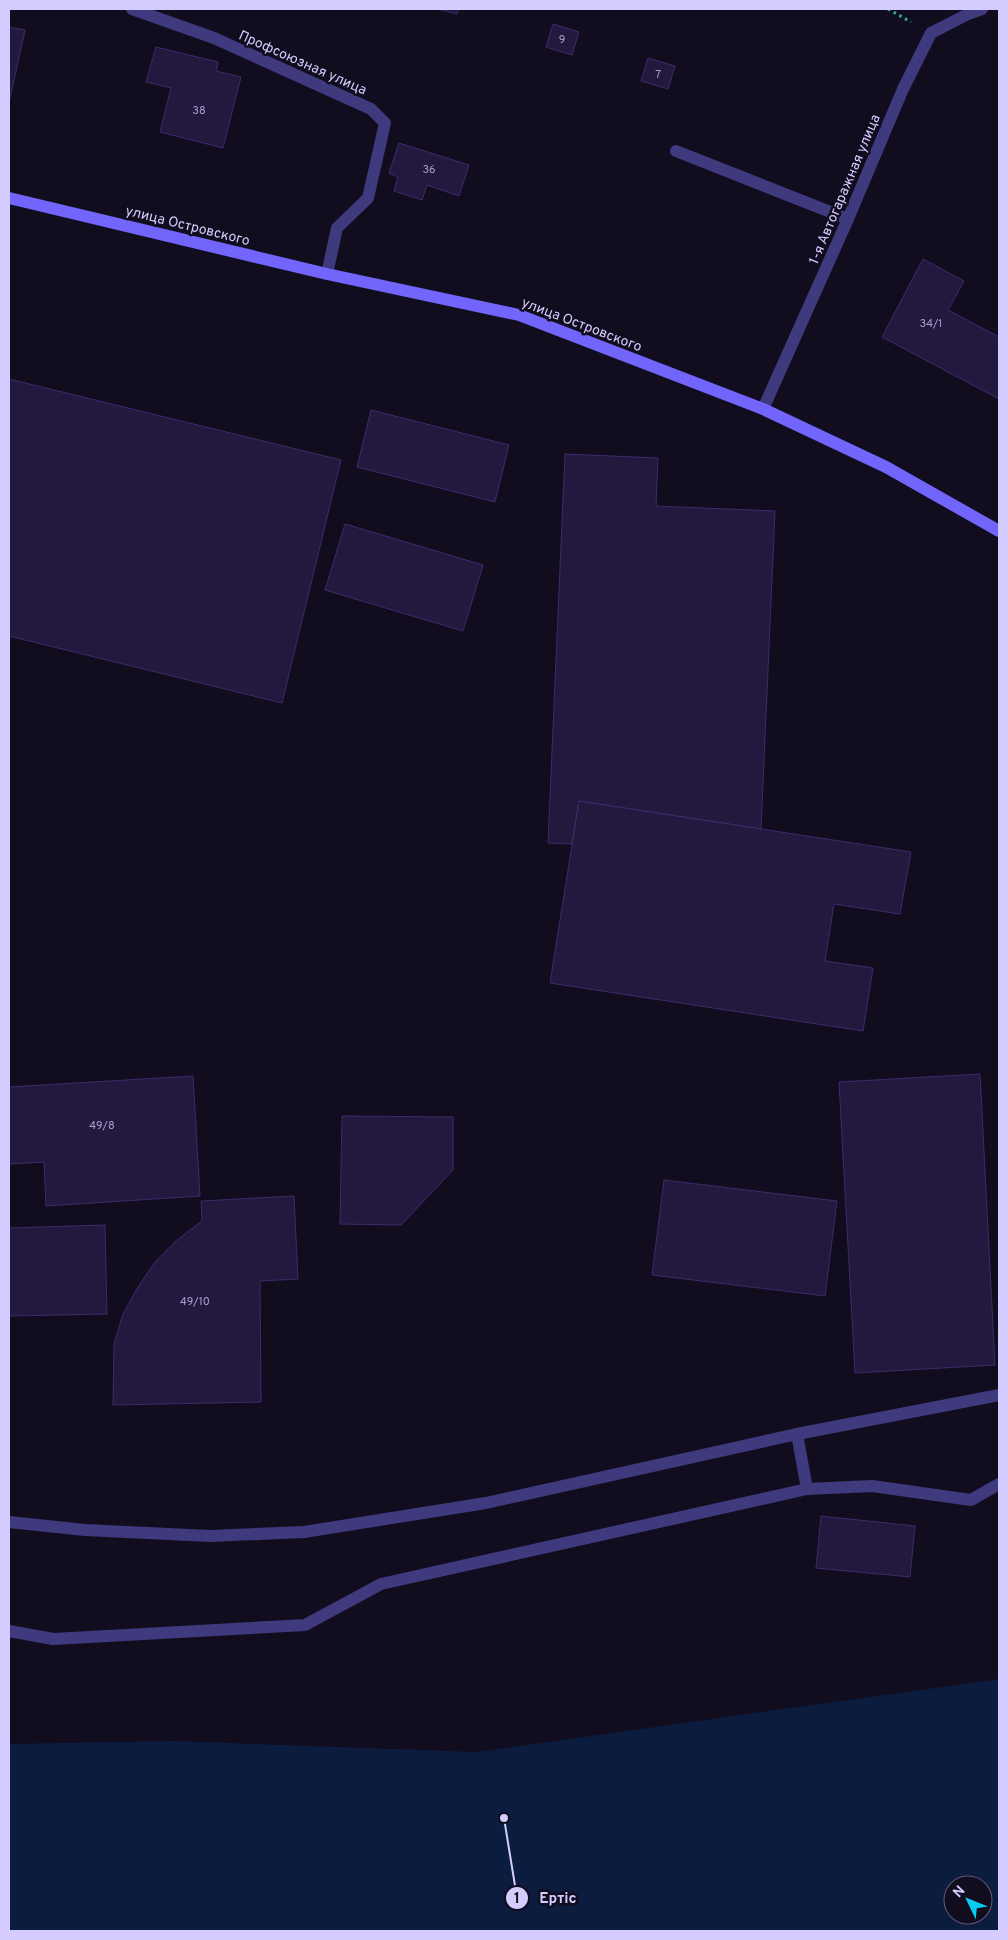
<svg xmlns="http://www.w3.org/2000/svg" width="1008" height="1940" viewBox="0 0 1008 1940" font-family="Overpass,sans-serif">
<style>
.water{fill:#0c1c3e;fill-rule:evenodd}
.building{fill:#23193f;stroke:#3b2c6b}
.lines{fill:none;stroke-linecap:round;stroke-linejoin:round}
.path{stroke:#30adac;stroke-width:3;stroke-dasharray:2.5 4;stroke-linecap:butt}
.service{stroke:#3f397d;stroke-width:12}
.minor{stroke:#3f397d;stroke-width:12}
.secondary{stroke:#7165fb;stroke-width:12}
.labels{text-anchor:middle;stroke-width:5;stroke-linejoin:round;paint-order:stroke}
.number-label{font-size:11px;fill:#a89fce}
.street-label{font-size:14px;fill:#d4ccfe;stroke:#110d1f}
.leader{fill:none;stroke:#d4ccfe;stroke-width:2}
.callout-dot{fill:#d4ccfe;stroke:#110d1f;stroke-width:2}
.mark-label{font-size:15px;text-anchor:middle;font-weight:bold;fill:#111}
.callout-label{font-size:15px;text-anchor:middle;font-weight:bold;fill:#d4ccfe;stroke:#110d1f;stroke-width:5;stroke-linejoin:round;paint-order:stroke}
</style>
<rect width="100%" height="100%" fill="#110d1f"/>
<path class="water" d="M999,1679V1931H9V1744L175,1741L476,1752ZM953,1885H983V1915H953Z"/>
<g class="building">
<polygon points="438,9 459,9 457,14"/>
<polygon points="553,24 579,32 572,55 546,47"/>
<polygon points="9,27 25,30 9,103"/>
<polygon points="156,47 218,62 216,71 241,77 223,148 160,132 171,88 146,82"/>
<polygon points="648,58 675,66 668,89 641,81"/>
<polygon points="399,143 469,165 459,196 427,185 422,200 394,191 398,177 389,173"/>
<polygon points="923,259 964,281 948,310 999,337 999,399 882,337"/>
<polygon points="9,379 341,460 282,703 9,636"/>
<polygon points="371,410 509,445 495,502 357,467"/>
<polygon points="565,454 658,458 656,506 775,511 761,829 579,801 572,844 548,843"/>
<polygon points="345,524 483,565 463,631 325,590"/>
<polygon points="579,801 911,852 900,914 834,904 825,961 873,968 863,1031 550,983"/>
<polygon points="980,1074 995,1365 855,1373 839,1082"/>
<polygon points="193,1076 200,1196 46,1206 44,1162 9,1164 9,1087"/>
<polygon points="342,1116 453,1117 453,1170 401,1225 340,1224"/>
<polygon points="664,1180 837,1201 825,1296 652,1275"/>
<polygon points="294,1196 298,1279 260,1281 261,1402 113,1405 114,1344 123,1314 138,1287 155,1262 177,1240 202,1221 201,1201"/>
<polygon points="105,1225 107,1314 9,1316 9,1228"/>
<polygon points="821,1516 915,1526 910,1577 816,1568"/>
</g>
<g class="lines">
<polyline class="path" points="888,9 911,22"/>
<g class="service">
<polyline points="676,151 848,219"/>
<polyline points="807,1489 872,1486 971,1500 999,1484"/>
<polyline points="9,1522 85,1530 210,1536 304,1532 486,1503 797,1434 807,1489 381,1584 305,1625 53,1639 9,1631"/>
</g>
<g class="minor">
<polyline points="132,9 214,38 371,109 385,123 368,198 337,228 327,274"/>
<polyline points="763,409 848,219 903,89 931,33 968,14 982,9"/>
<polyline points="797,1434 999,1395"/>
</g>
<polyline class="secondary" points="9,198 327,274 519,315 763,409 886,467 999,531"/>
</g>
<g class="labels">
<g class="number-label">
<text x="562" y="43">9</text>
<text x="658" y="78">7</text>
<text x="199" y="114">38</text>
<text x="429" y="173">36</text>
<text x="931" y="327">34/1</text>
<text x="102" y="1129">49/8</text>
<text x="195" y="1305">49/10</text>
</g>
<g class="street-label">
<text transform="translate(303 62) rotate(24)" y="5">Профсоюзная улица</text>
<text transform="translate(844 189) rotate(-67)" y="5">1-я Автогаражная улица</text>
<text transform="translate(188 225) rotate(14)" y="5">улица Островского</text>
<text transform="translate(582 324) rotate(21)" y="5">улица Островского</text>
</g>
</g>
<path class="leader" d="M504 1818L517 1898"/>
<g class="callout-dot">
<circle cx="504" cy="1818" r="5"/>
<circle cx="517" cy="1898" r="12"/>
</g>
<g class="mark-label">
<text x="517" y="1903">1</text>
</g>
<g class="callout-label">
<text x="558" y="1903">Ертіс</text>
</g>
<rect width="1008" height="1940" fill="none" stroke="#d4ccfe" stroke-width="20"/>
<g transform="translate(968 1900) rotate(313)"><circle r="24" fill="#110d1f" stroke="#5f5978"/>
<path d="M0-4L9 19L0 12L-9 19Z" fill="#06ccf0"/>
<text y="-8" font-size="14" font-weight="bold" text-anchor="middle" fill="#d4ccfe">N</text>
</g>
</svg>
